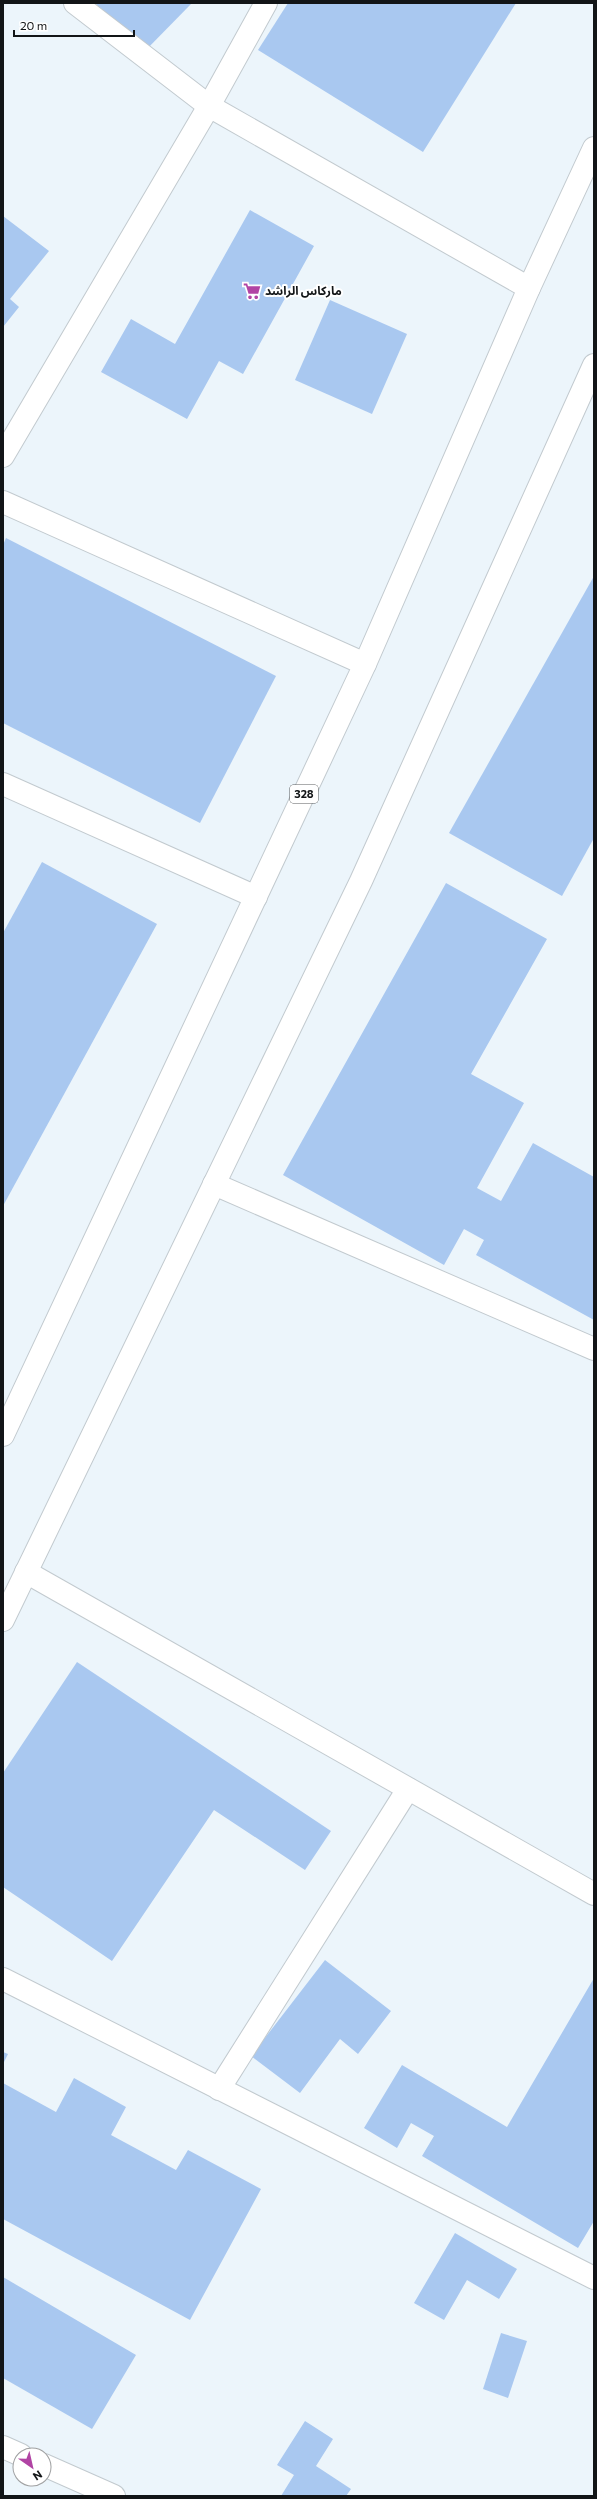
<svg xmlns="http://www.w3.org/2000/svg" width="597" height="2499" viewBox="0 0 597 2499" font-family="Commissioner,'Noto Sans Arabic',sans-serif">
<style>
.building{fill:#a9c8f0}
.lines{fill:none;stroke-linecap:round;stroke-linejoin:round}
.minor-casing{stroke:#c2cacf;stroke-width:24}
.major-casing{stroke:#c2cacf;stroke-width:24}
.minor{stroke:#fff;stroke-width:22}
.major{stroke:#fff;stroke-width:22}
.labels{text-anchor:middle;stroke-width:4;stroke-linejoin:round;paint-order:stroke}
.shield{fill:#fff;stroke:#595b5d;stroke-width:1}
.shield-label{font-size:11px;font-weight:bold;fill:#121517}
.poi-label{font-size:12px;font-weight:bold;fill:#121517;stroke:#fff;text-anchor:start}
</style>
<rect width="100%" height="100%" fill="#ecf5fb"/>
<g class="building">
<polygon points="95,3 192,3 144,52"/>
<polygon points="288,3 516,3 423,152 258,50"/>
<polygon points="250,210 314,246 243,374 219,361 187,419 101,372 131,319 175,344"/>
<polygon points="3,216 49,251 10,299 19,307 3,327"/>
<polygon points="330,300 407,334 372,414 295,380"/>
<polygon points="6,538 276,676 200,823 3,723 3,545"/>
<polygon points="594,576 594,838 562,896 449,833"/>
<polygon points="42,862 157,924 3,1206 3,933"/>
<polygon points="446,883 547,939 471,1074 524,1103 477,1188 501,1201 533,1143 594,1177 594,1320 476,1255 484,1240 464,1229 444,1265 283,1175"/>
<polygon points="77,1662 331,1831 305,1870 214,1810 112,1961 3,1887 3,1773"/>
<polygon points="325,1960 391,2011 358,2054 340,2039 300,2093 251,2056"/>
<polygon points="594,1978 594,2221 578,2248 422,2156 434,2136 411,2123 397,2148 364,2128 402,2065 507,2127"/>
<polygon points="3,2052 8,2054 3,2064"/>
<polygon points="74,2078 126,2107 111,2135 176,2170 188,2150 261,2189 190,2320 3,2219 3,2083 56,2112"/>
<polygon points="455,2233 517,2269 499,2299 467,2280 444,2320 414,2303"/>
<polygon points="3,2277 136,2355 92,2429 3,2378"/>
<polygon points="501,2333 527,2341 508,2398 483,2389"/>
<polygon points="305,2421 333,2439 316,2466 351,2489 346,2496 281,2496 294,2475 277,2465"/>
</g>
<g class="lines">
<g class="minor-casing">
<g id="minor">
<polyline points="75,3 209,106 529,288"/>
<polyline points="3,456 209,106 266,3"/>
<polyline points="3,502 365,664"/>
<polyline points="3,784 256,897"/>
<polyline points="214,1184 594,1349"/>
<polyline points="26,1572 594,1894"/>
<polyline points="3,1979 594,2278"/>
<polyline points="219,2089 408,1789"/>
<polyline points="3,2447 21,2455"/>
<polyline points="44,2465 114,2496"/>
</g>
</g>
<g class="major-casing">
<g id="major">
<polyline points="3,1435 365,664 529,288 594,148"/>
<polyline points="3,1620 361,881 594,365"/>
</g>
</g>
<use href="#minor" class="minor"/>
<use href="#major" class="major"/>
</g>
<defs>
<g id="supermarket-bare" transform="scale(1.38)"><path d="M-6-5.5h2.5l.6 2H6L4.5 2H-2.5L-4.4-4H-6ZM-1.5 3.2a1.3 1.3 0 1 0 .1 0ZM3 3.2a1.3 1.3 0 1 0 .1 0Z" fill="#b144a4" stroke="#fff" stroke-width="2.5" paint-order="stroke"/></g>
</defs>
<g fill-rule="evenodd">
<use href="#supermarket-bare" x="252" y="291"/>
</g>
<g class="labels">
<rect class="shield" x="290" y="785" width="28" height="18" rx="3"/>
<g class="shield-label">
<text x="304" y="798">328</text>
</g>
<g class="poi-label">
<text x="265" y="295">ماركاس الراشد</text>
</g>
</g>
<rect width="597" height="2499" fill="none" stroke="#121517" stroke-width="8"/>
<g transform="translate(32 2467) rotate(146)"><circle r="19" fill="#ffffff" stroke="#a0a1a2"/>
<path d="M0-3L7 15L0 10L-7 15Z" fill="#b144a4"/>
<text y="-6" font-size="11" font-weight="bold" text-anchor="middle" fill="#121517">N</text>
</g>
<path d="M14 30v6h120v-6" fill="none" stroke="#121517" stroke-width="2"/>
<text x="20" y="30" font-size="12" fill="#121517" stroke="#ffffff" stroke-width="3" paint-order="stroke">20 m</text>
</svg>
